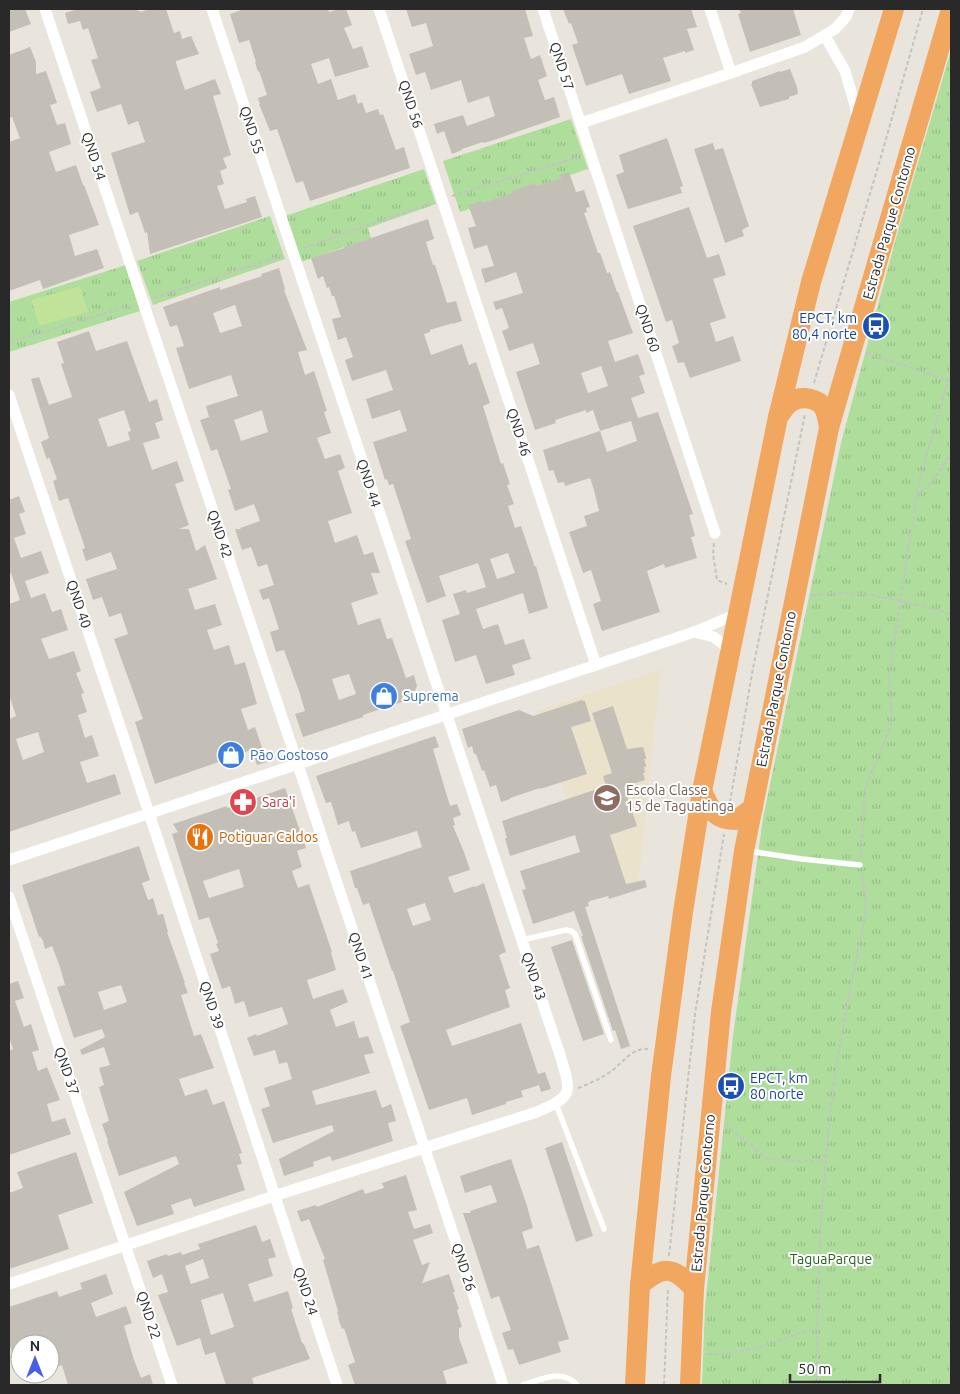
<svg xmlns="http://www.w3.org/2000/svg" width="960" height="1394" viewBox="0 0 960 1394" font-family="Ubuntu,sans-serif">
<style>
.education{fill:#ebe2cc}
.park{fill:url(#park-tufts)}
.pitch{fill:#c0e399}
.building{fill:#c3bfb7;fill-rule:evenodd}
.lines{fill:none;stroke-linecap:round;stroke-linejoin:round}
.path{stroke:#c3c3c3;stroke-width:2;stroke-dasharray:4 2.5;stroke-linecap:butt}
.lane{stroke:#fff;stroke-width:5.5}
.street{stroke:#fff;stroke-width:11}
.highway{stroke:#f1a760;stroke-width:20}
.labels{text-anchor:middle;stroke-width:4;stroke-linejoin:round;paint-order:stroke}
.street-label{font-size:14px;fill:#292929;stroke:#fff}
.transit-label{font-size:14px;fill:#164399;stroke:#fff;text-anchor:end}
.shop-label{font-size:14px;fill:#366cbe;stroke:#fff;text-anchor:start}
.education-label{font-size:14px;fill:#785e54;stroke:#fff;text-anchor:start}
.health-label{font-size:14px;fill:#be3a42;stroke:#fff;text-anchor:start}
.food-label{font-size:14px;fill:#c56008;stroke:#fff;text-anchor:start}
.park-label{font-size:14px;fill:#29601f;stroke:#fff}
</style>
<defs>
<pattern id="park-tufts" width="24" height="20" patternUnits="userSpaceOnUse" patternTransform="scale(1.25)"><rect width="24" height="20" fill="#afdd9c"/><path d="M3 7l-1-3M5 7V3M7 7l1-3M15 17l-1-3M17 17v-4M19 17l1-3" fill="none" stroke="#97be86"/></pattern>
</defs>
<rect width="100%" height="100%" fill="#eae5dc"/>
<polygon class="education" points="661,669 638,886 599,896 537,711"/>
<g class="park">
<polygon points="951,50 951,1385 702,1385 705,1307 733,1036 763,818 841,443 896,238"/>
<polygon points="571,119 588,169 460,212 443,161"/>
<polygon points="424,169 436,204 368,228 371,238 301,262 285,216"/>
<polygon points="270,216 285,259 153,305 137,261"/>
<polygon points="126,265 140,311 9,352 9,302"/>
</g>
<polygon class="pitch" points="80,286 88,312 39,326 31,300"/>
<g class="building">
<polygon points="9,9 25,9 31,24 9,32"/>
<polygon points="78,9 137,9 138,11 140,11 140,12 150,9 166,9 174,33 180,31 182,39 191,36 199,54 176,61 176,63 185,90 215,79 221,94 213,96 231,155 223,158 227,168 220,171 224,184 217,186 225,209 247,202 246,199 255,196 262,217 150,254 147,232 145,233 138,212 130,215 111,153 145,142 138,121 128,125 121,104 97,112 90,92 101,88 91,60 98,58 88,28 83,30 80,21 68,24 65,13"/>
<polygon points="244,9 328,9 329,12 339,9 346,9 352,25 344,28 353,49 362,46 369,67 335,77 329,58 311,64 318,84 331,79 338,100 355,94 358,104 362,102 366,113 378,109 380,115 383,114 396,150 404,147 410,168 310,201 303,181 296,183 277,129 270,131 259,104 260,104 258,98 267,95 259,71 258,72 255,62 256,62 249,40 239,43 230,14"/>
<polygon points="406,9 525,9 533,36 524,38 531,59 540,55 547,76 538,80 545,100 554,97 560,117 491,141 483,143 483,142 462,149 462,150 452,154 444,131 437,134 434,124 463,115 467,126 495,116 489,96 468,103 461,80 431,90 425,72 416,75 409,54 433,46 426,23 412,27"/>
<polygon points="563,9 691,9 697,27 687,29 694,50 685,53 685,51 663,58 671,81 629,94 622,74 586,86 572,45 578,43 571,23 569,24"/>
<polygon points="739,9 793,9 801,35 750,52 738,14 741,13"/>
<polygon points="30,47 36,62 36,74 46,71 57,103 50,105 57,125 65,123 71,144 49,152 56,172 76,165 83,185 84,185 99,225 69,235 75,256 97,249 104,268 43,289 40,280 9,291 9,142 20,138 12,117 9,118 9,55"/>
<polygon points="790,69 797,87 798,94 789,97 789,99 760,107 751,84 752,84 752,81 780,71 780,72"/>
<polygon points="667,138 683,186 680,187 682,193 628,209 616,175 624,172 619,155"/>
<polygon points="713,143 715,150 723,148 749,226 742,230 744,236 725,243 694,149"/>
<path d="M569,172L576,192L584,190L590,207L586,208L587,212L584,213L598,253H600L607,273L610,272L617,292H618L633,333L608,341L615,362L638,354L645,374L639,376L645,393L631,398L638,418L658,412L693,514L689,515L695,536L691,537L697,558L665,568L664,564L647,571L660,612L602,631L593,604L601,601L591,570L583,573L569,532L587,526L584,516L599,511L594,490L590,478L565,486L564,482L558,483L553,470L549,471L543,450L600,431L607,452L637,441L631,421L600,431L593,410L586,413V410L555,420L556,423L535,430L516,372L540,364L533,343L509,351L502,331L509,328L502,308L496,310L493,302L523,293L516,272L485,283L481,269L494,266L487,245L474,249L468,228L476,226L468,205L482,201L483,203L513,193L512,191L535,183L536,186L561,178L560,175ZM601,366L608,386L588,393L581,373Z"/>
<polygon points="689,207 707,258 719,254 726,275 713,279 726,318 710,323 716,342 733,336 741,361 690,378 684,362 678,363 672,346 679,343 672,320 666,322 633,226"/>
<path d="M428,219L434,239L426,242L433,265H435L447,303L456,301L462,321L453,324V323L430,330V332L424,334L431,355L462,344L469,365L476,362L490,403L483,406L501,464L503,463L510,484L507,485L514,504L508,506L515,528L521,526L535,567L536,566L548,608L529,614L523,593L476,609L483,629L498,624L505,645L524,639L531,659L512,665L515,675L486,684L476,655L455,662L442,620L460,614L453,594L466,590L467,593L486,587L478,563L439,576L446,596L427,603L405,541L411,539L393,484L389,485L387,479L385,480L373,442L407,431L400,410L372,419L366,399L393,390L386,370L352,381L345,360L353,357L346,337L338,340L332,319L341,317L334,296H332L329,287L327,288L323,276L318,279L311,258L344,248V247ZM508,553L515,573L497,579L490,559Z"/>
<path d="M279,268L285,289L284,290L307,350L298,352L305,375L314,371L327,411L324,412L331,433L317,438L325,459L340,454L345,468L338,471L352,513L328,521L335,543L357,535L364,555L373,552L380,573H371L378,594L351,603L358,625L380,618L387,639L392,638L406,678L414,675L417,686L411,699L363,715V717L303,737L295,714L305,711L299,691L284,650L276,652L270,632L279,629L269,598L263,600L259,590L274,585L267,564L258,567L251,547L242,550L235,529H241L240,528L260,521L254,504L235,511L228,490L231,489L217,449L211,451L200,420L209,417L206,406L238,396L231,375L189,389L176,348L184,346L177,325L170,327L163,307L220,287V290L262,276L261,274ZM235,305L242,326L220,333L213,313ZM262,410L268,432L241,441L234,420ZM349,674L356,694L339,700L332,679Z"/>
<path d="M89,331L96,351L127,341L149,402L157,399L163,420L155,423L160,438L143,443L152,470L177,461L184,481L175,484L189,525L179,529H189L196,551L205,545L217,579L188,589L195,610L215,604L222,625L207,630L214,650L229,645L235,665L245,662L257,704L241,709L248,730L255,727L267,762L257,765L252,749L242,754L155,784L135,722L143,719L114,639L128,634L121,613L109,617L102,597L93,600L86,579L117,569L111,552L86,561L82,549L85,548L68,498L59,501L53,481L57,479L49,457L47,460L41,442L49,438L31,379L39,377L49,405L72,397L61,364L64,363L57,342ZM124,410L131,431L128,432L130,440L108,447L98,419Z"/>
<path d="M19,496L25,512L19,514L26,534L14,538L21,558L41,551L49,573L25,581L31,598L45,593L52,612L61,609L68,630L41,639L49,659L74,651L81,671L76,673L84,693L81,694L87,712L78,715L85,738L92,735L99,756L80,762L87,783L115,774L121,794L9,832V719L16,716L9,695V604L20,600L11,573L9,574V500ZM38,732L44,752L23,760L16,739Z"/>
<polygon points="582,700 583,701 585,701 591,721 571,727 587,774 540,789 540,788 510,798 510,799 501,802 496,785 490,787 484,770 482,771 476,754 474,754 472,746 468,748 462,729 519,710 533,716"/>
<polygon points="613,706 627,749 643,747 646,757 646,759 644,759 646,765 646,767 644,767 645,773 643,773 645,780 624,787 637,826 610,835 626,884 645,880 647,887 609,899 608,896 590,901 588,903 589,906 585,907 630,1046 621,1049 615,1030 613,1031 581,936 583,936 574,911 533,924 522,890 526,889 520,871 580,852 575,835 510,856 505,838 507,838 502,821 606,786 603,776 612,773 592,713"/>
<path d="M435,736L439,747L433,749L450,806L457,804L461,815L453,818L455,825L453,826L464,852L470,870L448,877L454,893L475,886V887L484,883L506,952L499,955L510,988L505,990L510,1007L446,1030L452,1046L521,1023L538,1074L545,1072L551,1089L541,1092L539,1085L521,1091L523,1097L506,1102V1104L472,1115L467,1098L429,1110L400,1026L410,1022L393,971H392L369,903L363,905L357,888H355L350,871L422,847L417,831L361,848L355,831L352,832L349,821L338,825L331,802L326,803L316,776ZM425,903L431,920L413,926L407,909Z"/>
<path d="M285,788L306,848L297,851L302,867L292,871L298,888L309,884L332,952L331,953L336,970L307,980L313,999L343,989L348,1002L330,1010L336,1027L354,1021L359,1038L368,1036L374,1053L364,1055L370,1073L312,1091L316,1105L376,1090L382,1108L391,1104L396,1121L388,1123L393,1141L332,1161L330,1156L313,1162L314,1166L284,1176L279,1159L334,1131L332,1125L273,1143L261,1109L270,1106L264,1088L292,1079L287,1062L279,1064L275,1050L254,1056L247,1038L256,1034L257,1036L288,1024L282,1007L249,1017L244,1001L235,1004L230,986L222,989L210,954L219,951L216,944L218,943L209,917L199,920L172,834L178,832L173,824L227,806V808ZM239,869L244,887L209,898L203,881Z"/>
<path d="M139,846L150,880L142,883L148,900L153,898L158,915L163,914L168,932H167L185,983H184L188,993L181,995L194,1036L201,1034L214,1068L179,1079L185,1096L207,1089L213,1105L224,1101L242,1153L239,1154L242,1164L237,1165L245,1190L194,1207L191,1198L171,1205L174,1214L137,1226L124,1192L179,1164L176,1156L119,1176L107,1141H108L102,1124L109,1121L99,1087L104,1085L99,1068L110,1065L104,1047L82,1055L80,1050L105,1037L102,1029L74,1038L57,987L65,985L60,967L52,946L45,949L43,941L40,936L39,937L22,885ZM121,985L127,1002L104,1010L98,992Z"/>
<polygon points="572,940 604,1034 583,1041 551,947"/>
<polygon points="18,981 24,998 15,1001 24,1027 31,1024 39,1050 32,1052 38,1071 47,1067 60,1100 47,1104 52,1122 65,1118 71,1134 9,1155 9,1051 13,1049 9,1037 9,984"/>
<polygon points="562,1142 593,1236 576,1242 545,1148"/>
<polygon points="76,1152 93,1203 58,1215 69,1249 9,1269 9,1193 23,1188 17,1172"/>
<polygon points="511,1159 527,1206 533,1228 522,1232 527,1249 539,1245 569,1339 558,1342 561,1352 519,1365 513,1349 508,1350 502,1333 511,1330 499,1296 491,1299 463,1213 471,1213 470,1211 497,1202 491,1185 465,1193 460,1176"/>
<polygon points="406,1175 417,1210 408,1212 414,1229 430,1224 433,1233 413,1240 422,1265 430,1262 422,1283 449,1274 455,1292 453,1292 459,1309 457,1310 462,1327 459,1328 459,1338 468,1363 443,1371 447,1385 355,1385 348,1365 355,1362 344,1328 342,1329 338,1318 339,1318 337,1312 338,1311 323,1260 325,1259 309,1219 301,1222 297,1211 316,1205 317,1207 363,1189 365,1194 384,1188 382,1183"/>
<path d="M256,1225L262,1242L270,1239L276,1257L268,1259L273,1276L248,1284L254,1302L288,1291L293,1308L291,1309L302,1343L304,1344L310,1359L252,1378L254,1385H226L215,1352L205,1355L200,1338L177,1346L158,1295L168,1292L162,1274L153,1278L147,1261L167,1254L168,1256L181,1252L182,1255L200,1249L198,1244ZM203,1259L209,1278L191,1284L185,1266ZM223,1293L234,1327L211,1335L201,1300Z"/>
<polygon points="106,1274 113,1294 91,1303 96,1317 126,1306 132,1323 124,1326 134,1360 141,1378 150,1374 153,1385 68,1385 62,1365 50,1369 50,1344 20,1344 20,1371 18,1372 9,1343 9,1307 57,1291 59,1297 82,1289 80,1283"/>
</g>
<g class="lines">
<g class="path">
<polyline points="452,196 579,157"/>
<polyline points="304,248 431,203"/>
<polyline points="154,298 283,255"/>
<polyline points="9,342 133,305"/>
<polyline points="866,353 947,380"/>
<polyline points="814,383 882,153 923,9"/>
<path d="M918,495C932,483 941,469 951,454"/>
<polyline points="714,543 713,554 717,580 727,584"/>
<path d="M812,596C858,587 906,602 951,614"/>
<polyline points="730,802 753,668 805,414"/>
<polyline points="861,857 865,789 889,730 892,719 889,678 900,602 919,482 951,371"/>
<path d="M578,1088C589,1084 600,1079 610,1072C622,1064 632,1047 648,1049"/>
<polyline points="727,1123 728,1127 768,1159 825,1162"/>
<polyline points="669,1256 695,1014 724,834"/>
<polyline points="708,1354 723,1354 758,1348 788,1337 817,1328"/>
<polyline points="664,1385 668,1288"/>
<path d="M817,1385C817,1284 821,1183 834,1083C841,1028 854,974 864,919L866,903L862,874"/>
</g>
<g class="lane">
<polyline points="748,851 802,859 860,865"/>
<polyline points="522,940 566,930 571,931 575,934 611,1040"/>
<polyline points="556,1104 604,1229"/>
<path d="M523,1385C540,1380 563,1368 577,1385"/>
</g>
<g class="street">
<polyline points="45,9 298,765 503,1385"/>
<polyline points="379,9 596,665"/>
<polyline points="543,9 715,533"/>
<polyline points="710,9 731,73"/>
<polyline points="825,36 845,71 855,105 857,119"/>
<polyline points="581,123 731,73 805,47 835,29 846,17 849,9"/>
<polyline points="9,395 149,813 337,1385"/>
<polyline points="694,632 714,637 730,650"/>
<polyline points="9,860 596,665 694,632 737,614"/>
<polyline points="9,897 172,1385"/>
<path d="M9,1284L274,1196L537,1112C575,1096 571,1092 560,1055L212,9"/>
</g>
<g class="highway">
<path d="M778,417C782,412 786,405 791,402C801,395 818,398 824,408C827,414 828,421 829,428"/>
<path d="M702,791C711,809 713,820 736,820L753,808"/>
<path d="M640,1285C664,1265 673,1266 694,1289"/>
<polyline points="635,1385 640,1285 661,1076 683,912 702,791 778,417 811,282 894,9"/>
<polyline points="690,1385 694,1289 721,1012 744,851 829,428 951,9"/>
</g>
</g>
<defs>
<g id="bus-disc" transform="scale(1.4375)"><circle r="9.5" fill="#1a4fb4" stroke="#fff"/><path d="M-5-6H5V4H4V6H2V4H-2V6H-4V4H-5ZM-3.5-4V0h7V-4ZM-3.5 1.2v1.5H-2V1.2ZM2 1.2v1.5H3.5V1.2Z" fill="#fff"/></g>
<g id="shop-disc" transform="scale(1.4375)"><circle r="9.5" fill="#3f7fe0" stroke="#fff"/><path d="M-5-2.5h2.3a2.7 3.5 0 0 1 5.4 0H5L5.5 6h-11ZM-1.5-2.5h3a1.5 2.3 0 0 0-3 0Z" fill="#fff"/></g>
<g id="school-disc" transform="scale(1.4375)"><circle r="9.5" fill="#8d6e63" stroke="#fff"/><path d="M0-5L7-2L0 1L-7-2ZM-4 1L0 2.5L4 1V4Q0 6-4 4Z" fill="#fff"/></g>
<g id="pharmacy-disc" transform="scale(1.4375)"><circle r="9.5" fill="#e0444e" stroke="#fff"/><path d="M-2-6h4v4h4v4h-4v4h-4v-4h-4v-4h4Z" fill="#fff"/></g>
<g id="restaurant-disc" transform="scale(1.4375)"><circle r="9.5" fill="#e8710a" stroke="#fff"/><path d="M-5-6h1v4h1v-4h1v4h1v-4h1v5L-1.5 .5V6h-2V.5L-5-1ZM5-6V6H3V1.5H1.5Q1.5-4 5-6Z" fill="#fff"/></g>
</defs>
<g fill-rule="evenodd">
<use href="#bus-disc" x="876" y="326"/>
<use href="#shop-disc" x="384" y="696"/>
<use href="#shop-disc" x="231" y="755"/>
<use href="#school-disc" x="607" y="798"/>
<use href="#pharmacy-disc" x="243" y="802"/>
<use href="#restaurant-disc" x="200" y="837"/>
<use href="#bus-disc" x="731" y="1086"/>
</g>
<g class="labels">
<g class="street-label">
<text transform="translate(562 66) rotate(72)" y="5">QND 57</text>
<text transform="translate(411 104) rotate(72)" y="5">QND 56</text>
<text transform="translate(252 130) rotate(72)" y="5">QND 55</text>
<text transform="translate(94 156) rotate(72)" y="5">QND 54</text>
<text transform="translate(889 223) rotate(-74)" y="5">Estrada Parque Contorno</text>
<text transform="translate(648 328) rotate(72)" y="5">QND 60</text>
<text transform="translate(519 432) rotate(72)" y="5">QND 46</text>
<text transform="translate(369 483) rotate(72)" y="5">QND 44</text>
<text transform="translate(220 534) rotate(71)" y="5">QND 42</text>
<text transform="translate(79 604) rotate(71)" y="5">QND 40</text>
<text transform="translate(776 689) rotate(-79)" y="5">Estrada Parque Contorno</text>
<text transform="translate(361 956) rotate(72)" y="5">QND 41</text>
<text transform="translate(534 976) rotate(72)" y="5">QND 43</text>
<text transform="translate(212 1005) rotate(72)" y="5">QND 39</text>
<text transform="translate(67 1071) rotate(71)" y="5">QND 37</text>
<text transform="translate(703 1193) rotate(-85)" y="5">Estrada Parque Contorno</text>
<text transform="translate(464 1267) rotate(72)" y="5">QND 26</text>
<text transform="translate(306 1291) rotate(72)" y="5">QND 24</text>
<text transform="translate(149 1315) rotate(72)" y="5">QND 22</text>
</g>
<g class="transit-label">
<text x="857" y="323">EPCT, km<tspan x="857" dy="16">80,4 norte</tspan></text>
<text x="750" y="1083" text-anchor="start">EPCT, km<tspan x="750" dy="16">80 norte</tspan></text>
</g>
<g class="shop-label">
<text x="403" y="701">Suprema</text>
<text x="250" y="760">Pão Gostoso</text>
</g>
<g class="education-label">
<text x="626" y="795">Escola Classe<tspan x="626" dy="16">15 de Taguatinga</tspan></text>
</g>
<g class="health-label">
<text x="262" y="807">Sara'i</text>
</g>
<g class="food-label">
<text x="219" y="842">Potiguar Caldos</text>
</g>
<g class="park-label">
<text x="831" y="1264">TaguaParque</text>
</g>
</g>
<rect width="960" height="1394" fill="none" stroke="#292929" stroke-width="20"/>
<g transform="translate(35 1359)"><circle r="24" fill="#ffffff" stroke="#a9a9a9"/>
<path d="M0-4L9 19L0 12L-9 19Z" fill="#485eeb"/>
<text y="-8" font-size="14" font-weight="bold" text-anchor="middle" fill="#292929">N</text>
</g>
<path d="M790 1374v8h90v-8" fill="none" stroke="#292929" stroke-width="2.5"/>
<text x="798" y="1374" font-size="15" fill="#292929" stroke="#ffffff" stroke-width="4" paint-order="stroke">50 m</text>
</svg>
